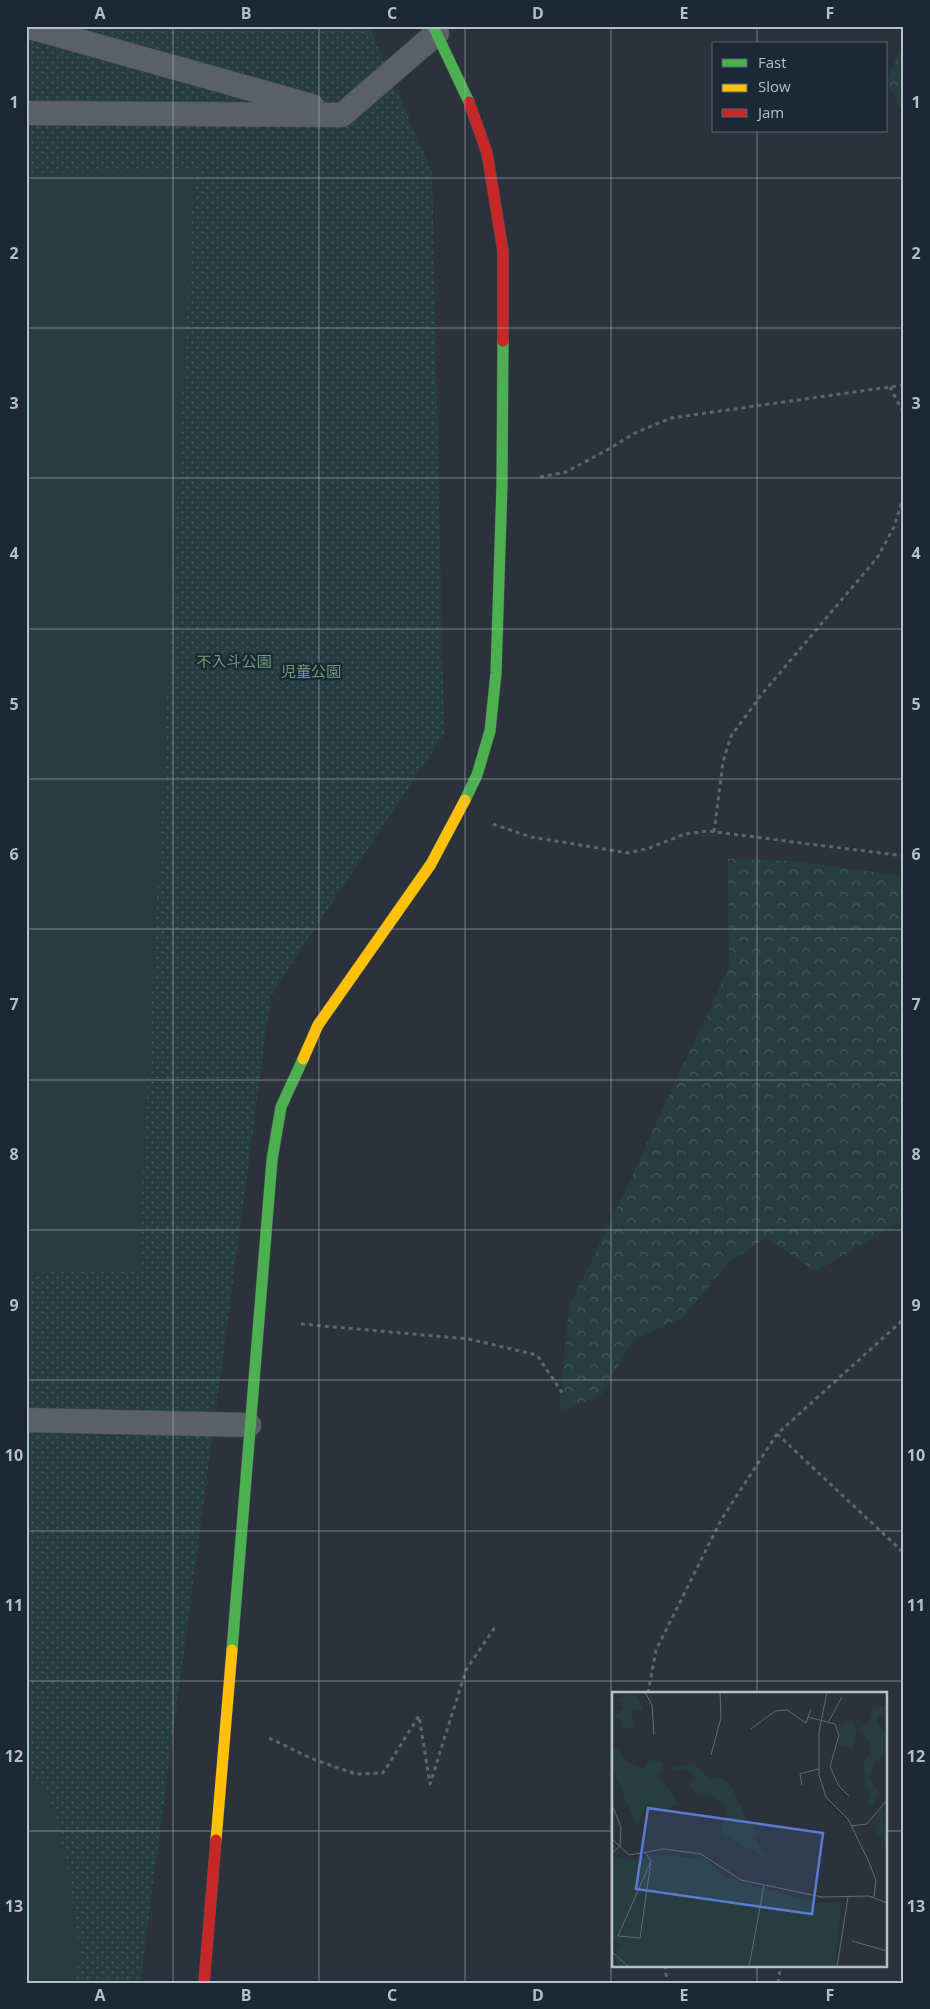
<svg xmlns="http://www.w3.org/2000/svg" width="930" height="2009" viewBox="0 0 930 2009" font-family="'Open Sans','Noto Sans JP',sans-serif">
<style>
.forest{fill:url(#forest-crowns)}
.park{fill:url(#park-dots)}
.pitch{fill:#273e41}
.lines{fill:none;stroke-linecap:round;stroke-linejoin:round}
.lane-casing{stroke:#494e55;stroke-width:25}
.fast-casing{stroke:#494e55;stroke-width:12}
.slow-casing{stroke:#494e55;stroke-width:12}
.jam-casing{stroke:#494e55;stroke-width:12}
.path{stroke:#5e656c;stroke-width:3;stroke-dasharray:4 4;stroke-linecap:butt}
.lane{stroke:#5b6068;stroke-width:24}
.fast{stroke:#4caf50;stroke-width:11}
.slow{stroke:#ffc107;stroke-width:11}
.jam{stroke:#c62828;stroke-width:11}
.grid{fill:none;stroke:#b5becb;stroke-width:1;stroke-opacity:0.55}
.labels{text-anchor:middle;stroke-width:5;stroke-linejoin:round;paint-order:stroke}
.park-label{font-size:15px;fill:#6b9e75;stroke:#1d2836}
.inset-road{fill:none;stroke:#626a75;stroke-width:1}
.view{fill:#5a7bd3;fill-opacity:0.15;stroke:#5a7bd3;stroke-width:2.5}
.inset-edge{fill:none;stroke:#b5becb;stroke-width:2.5}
.neatline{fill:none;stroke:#b5becb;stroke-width:2}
.grid-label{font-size:16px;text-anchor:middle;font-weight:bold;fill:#b5becb}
</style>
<defs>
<pattern id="forest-crowns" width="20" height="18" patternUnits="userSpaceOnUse" patternTransform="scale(1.25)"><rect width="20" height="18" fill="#273e41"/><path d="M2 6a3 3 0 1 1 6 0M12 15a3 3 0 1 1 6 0" fill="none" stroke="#44585b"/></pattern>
<pattern id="park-dots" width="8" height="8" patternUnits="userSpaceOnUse" patternTransform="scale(1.25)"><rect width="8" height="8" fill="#273e41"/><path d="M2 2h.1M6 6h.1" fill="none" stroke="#44585b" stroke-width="1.8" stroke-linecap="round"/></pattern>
</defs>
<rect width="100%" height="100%" fill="#2b323b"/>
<g class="forest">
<polygon points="904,40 904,116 887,81"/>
<polygon points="728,859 793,861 904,876 904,1220 816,1271 766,1238 730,1261 682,1318 633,1340 601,1395 559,1413 569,1307 624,1194 679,1073 713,1003 729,966"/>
</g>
<polygon class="park" points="26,26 369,26 432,172 444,734 271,995 140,1983 26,1983"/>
<g class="pitch">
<polygon points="194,171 138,1269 26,1273 26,173"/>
<polygon points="26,1765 51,1802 68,1870 79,1947 76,1983 26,1983"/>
</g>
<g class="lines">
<g class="lane-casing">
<g id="lane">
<polyline points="26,26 312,106"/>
<polyline points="26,113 342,115 437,33"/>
<polyline points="26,1420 249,1425"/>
</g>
</g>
<g class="fast-casing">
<g id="fast">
<polyline points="433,26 469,102"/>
<polyline points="465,800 477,775 490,731 496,673 502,485 503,341"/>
<polyline points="232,1650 272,1160 281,1107 303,1059"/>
</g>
</g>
<g class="slow-casing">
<g id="slow">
<polyline points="303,1059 318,1025 431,864 465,800"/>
<polyline points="216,1840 232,1650"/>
</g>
</g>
<g class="jam-casing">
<g id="jam">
<polyline points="469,102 487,153 503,251 503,341"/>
<polyline points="204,1983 216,1840"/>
</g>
</g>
<g class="path">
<polyline points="890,387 904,414"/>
<polyline points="540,477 566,472 607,450 635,433 671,418 904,385"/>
<polyline points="493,824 531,837 628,853 649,848 685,834 708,831 904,856"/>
<polyline points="714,832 723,762 731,736 762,694 877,558 894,527 904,495"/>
<polyline points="301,1324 469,1339 537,1355 563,1394"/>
<polyline points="777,1434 904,1553"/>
<polyline points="648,1693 656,1650 721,1520 777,1434 904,1319"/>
<polyline points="269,1738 315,1760 356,1774 383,1773 419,1716 430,1784 466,1670 495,1627"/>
<polyline points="665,1965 667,1983"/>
<polyline points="778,1983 781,1965"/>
</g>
<use href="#lane" class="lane"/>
<use href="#fast" class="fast"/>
<use href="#slow" class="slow"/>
<use href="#jam" class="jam"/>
</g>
<path class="grid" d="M173,26V1983M319,26V1983M465,26V1983M611,26V1983M757,26V44M757,131V1693M26,178H904M26,328H904M26,478H904M26,629H904M26,779H904M26,929H904M26,1080H904M26,1230H904M26,1380H904M26,1531H904M26,1681H904M26,1831H614M886,1831H904M757,1965V1983"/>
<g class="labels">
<g class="park-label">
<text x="234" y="667">不入斗公園</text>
<text x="311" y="677">児童公園</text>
</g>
</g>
<g transform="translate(612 1692)">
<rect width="275" height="275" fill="#2b323b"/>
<path d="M19,2L25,5L32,18L18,19L24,36H11L8,27L1,24L12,16L7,7ZM275,13V23L267,24L264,31L275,42V59L263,70L257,86L267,100L261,112L255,115L258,100L253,95L252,69L258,62L257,49L246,37L256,31L261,16ZM0,58H7L13,69L32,77L38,68L50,70L52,78L44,82L60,101L66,113L42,121L36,118L28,123L29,131L23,130L0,75ZM82,71L98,87H111L118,92L135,127L140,130L145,142L142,146L154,166L118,146L108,144L113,125L112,111L97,103L84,104L77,91L84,85L73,77L63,79L61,75ZM269,116L273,121L270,129L275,133V153L263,138L268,129L263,125ZM0,243L62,274L8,275L2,266L9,253L0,248Z" fill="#273e41"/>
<path d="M241,28L245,37L241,56L226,54L227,33ZM45,162L94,168L115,186L205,211H230L222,275H59L0,247V165L22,168Z" fill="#273e41"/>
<path d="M42,182L137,201L131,264L34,246ZM195,214L211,221L218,234L214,275H156L168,225L182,215Z" fill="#273e41"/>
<path class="inset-road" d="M33,0L40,13L42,43M215,0L207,40V83L214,105L236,127L256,168L264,188L262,205M196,25L223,32L227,43L218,75L227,94L237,104M217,29L230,5M139,37L163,19L175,18L194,31L199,17M99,63L109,26L108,0M190,93L188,82L206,77M0,113L9,135L8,154L0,161M239,134L255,132L275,108M0,147L17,163L52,157L89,162L129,188L210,205L257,204L275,211M33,160L39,169L28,246L6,244L39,169M240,249L275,259M0,260L17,275M137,275L152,193M225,275L236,205"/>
<path class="view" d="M36,116L211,141L200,222L24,197Z"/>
<rect width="275" height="275" class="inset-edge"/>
</g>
<rect width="930" height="2009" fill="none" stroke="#1d2836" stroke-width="55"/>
<rect x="712" y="42" width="175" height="90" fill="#1d2836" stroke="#5a6472"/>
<rect x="722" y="59" width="25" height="8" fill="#4caf50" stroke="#5a6472"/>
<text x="758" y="68" font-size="15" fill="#b5becb">Fast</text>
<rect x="722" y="84" width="25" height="8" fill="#ffc107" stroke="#5a6472"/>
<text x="758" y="92" font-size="15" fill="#b5becb">Slow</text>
<rect x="722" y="109" width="25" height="8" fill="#c62828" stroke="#5a6472"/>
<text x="758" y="118" font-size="15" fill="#b5becb">Jam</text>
<rect x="28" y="28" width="874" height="1954" class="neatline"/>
<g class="grid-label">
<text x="100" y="19">A</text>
<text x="246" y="19">B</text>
<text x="392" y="19">C</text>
<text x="538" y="19">D</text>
<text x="684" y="19">E</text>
<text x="830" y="19">F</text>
<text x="14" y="108">1</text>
<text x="916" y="108">1</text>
<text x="14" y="259">2</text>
<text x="916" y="259">2</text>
<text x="14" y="409">3</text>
<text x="916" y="409">3</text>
<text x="14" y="559">4</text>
<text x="916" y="559">4</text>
<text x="14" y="710">5</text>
<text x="916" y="710">5</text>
<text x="14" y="860">6</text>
<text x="916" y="860">6</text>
<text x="14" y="1010">7</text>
<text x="916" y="1010">7</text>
<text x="14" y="1160">8</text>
<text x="916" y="1160">8</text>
<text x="14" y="1311">9</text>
<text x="916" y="1311">9</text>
<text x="14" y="1461">10</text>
<text x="916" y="1461">10</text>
<text x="14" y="1611">11</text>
<text x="916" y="1611">11</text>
<text x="14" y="1762">12</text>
<text x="916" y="1762">12</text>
<text x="14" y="1912">13</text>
<text x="916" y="1912">13</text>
<text x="100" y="2001">A</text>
<text x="246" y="2001">B</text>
<text x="392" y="2001">C</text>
<text x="538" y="2001">D</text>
<text x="684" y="2001">E</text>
<text x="830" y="2001">F</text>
</g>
</svg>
